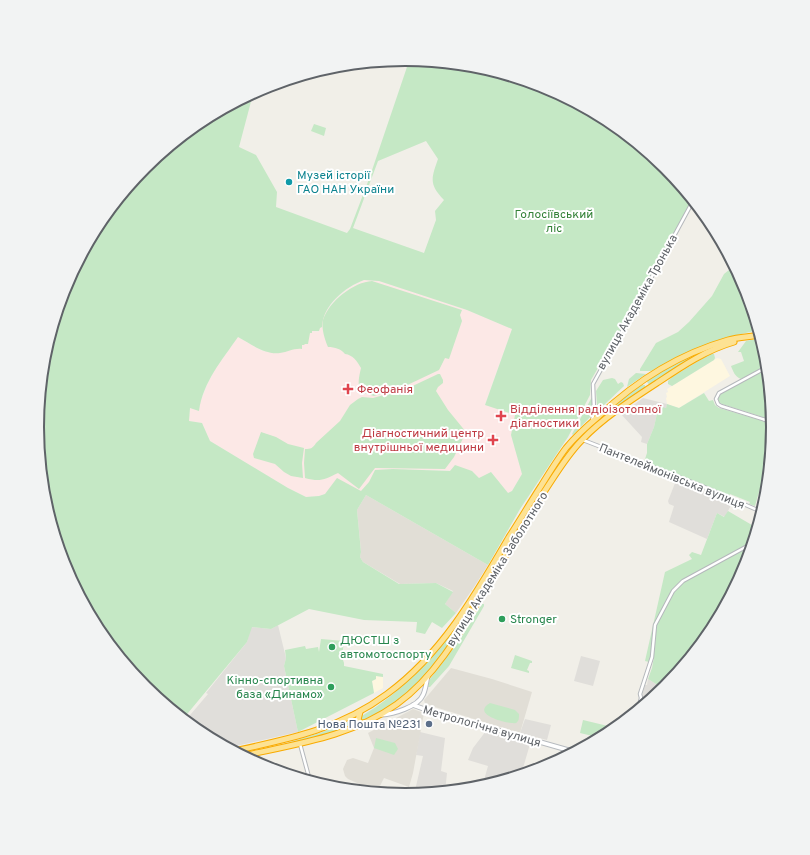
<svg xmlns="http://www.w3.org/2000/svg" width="810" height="855" viewBox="0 0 810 855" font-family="Overpass,sans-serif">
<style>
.commercial{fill:#fef7e0}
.industrial{fill:#e0deda}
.education{fill:#e1ded6}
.medical{fill:#fce8e6}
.green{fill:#c5e8c5;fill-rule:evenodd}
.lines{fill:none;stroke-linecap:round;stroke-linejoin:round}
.street-casing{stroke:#b5b8bc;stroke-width:4.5}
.secondary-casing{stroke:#b6babf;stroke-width:5.5}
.highway-casing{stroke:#f9ab00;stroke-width:7}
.street{stroke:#fff;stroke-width:2.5}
.secondary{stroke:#fff;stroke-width:3.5}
.highway{stroke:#fde293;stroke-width:5}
.culture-dot{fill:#0f9aa8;stroke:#fff;stroke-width:1.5}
.health-dot{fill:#e0444e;stroke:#fff;stroke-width:1.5}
.leisure-dot{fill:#2e9e5b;stroke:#fff;stroke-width:1.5}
.service-dot{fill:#5c6f8a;stroke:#fff;stroke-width:1.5}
.labels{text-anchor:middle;stroke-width:4;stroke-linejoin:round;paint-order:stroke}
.culture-label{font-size:12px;fill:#0d838f;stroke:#fff;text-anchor:start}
.park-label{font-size:12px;fill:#348238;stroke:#fff}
.street-label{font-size:12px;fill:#5f6368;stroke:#fff}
.health-label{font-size:12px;fill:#be3a42;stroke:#fff;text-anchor:start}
.leisure-label{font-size:12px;fill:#27864d;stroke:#fff;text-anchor:start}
.service-label{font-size:12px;fill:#4e5e75;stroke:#fff;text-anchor:end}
.rim{fill:none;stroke:#5f6368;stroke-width:2}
</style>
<rect width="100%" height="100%" fill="#f1efe8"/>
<g class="commercial">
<polygon points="717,358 721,359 730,376 679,408 667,404 666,398 667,397 666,393 668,392 667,389"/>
<polygon points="376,676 383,677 383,688 374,693 372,681 376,679"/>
</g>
<g class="industrial">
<polygon points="643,398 667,404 666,409 658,409 654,427 647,444 641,442 642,437 621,414"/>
<polygon points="677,478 733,501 725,517 717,513 707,539 669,522 674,506 669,504 668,501"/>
<polygon points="278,625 286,658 284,666 298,732 227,748 200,733 185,721 208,694 206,693 247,642 251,627 271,629"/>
<polygon points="581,656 600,661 593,686 574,681"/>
<polygon points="648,679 664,689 647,703 642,701 642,696 645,685 647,685"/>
<polygon points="525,719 551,725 547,740 520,733"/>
<polygon points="486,731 530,744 521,775 482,787 488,766 468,760 473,748"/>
<polygon points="420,732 445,738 441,771 447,773 445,792 414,795 423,756 416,755"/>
</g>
<g class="education">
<polygon points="366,495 488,565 474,587 456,613 445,604 453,591 436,583 400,584 363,562 360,557 361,551 357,510"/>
<polygon points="451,668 492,679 532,692 520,733 425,704 424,700"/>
<polygon points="413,709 424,713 413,773 409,787 384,778 380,786 377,788 371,789 348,779 345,776 343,769 347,760 353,758 368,763 374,748 368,733"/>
</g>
<polygon class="medical" points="364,280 379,281 467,310 512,329 485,404 515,415 511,435 522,474 512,491 508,493 491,472 479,479 472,471 393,469 375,470 369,482 361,491 325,494 319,496 306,497 288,488 210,441 202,423 189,421 190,408 199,411 200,403 208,383 216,368 238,337 262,351 279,353 296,348 305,343 309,332 312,331 318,332 320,328 322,327 322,320 325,313 336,299 349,288"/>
<g class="green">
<path d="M397,60H405L477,67L546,88L610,122L665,167L692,200L641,294L591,380L590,395L568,437L520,509L488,565L366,495L357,510L361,552L360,557L363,562L399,584L436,583L453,592L445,604L456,613L442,628L432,622L425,634L416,632L417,622L364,620L309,609L271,629L252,627L247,642L183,719L145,688L99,632L65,568L44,499L37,427L44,355L65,286L99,223L145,167L201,121L253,94L239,147L256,155L277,192L276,207L347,233L350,229L369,179L407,67ZM426,141L438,159C431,179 429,184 444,200L435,211L436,220L424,253L353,228L378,161ZM364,280L379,281L467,310L512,329L485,405L515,415L511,435L522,474L512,491L508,493L491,472L479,478L472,471L455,465L450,471L393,469L375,470L369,482L361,491L337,478L325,494L319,496L306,497L288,488L210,441L202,423L189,421L190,408L199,411C203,382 222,360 238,337C251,344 265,355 280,353C288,352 294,348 302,349V345H304L305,344H308L310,333H312V331H319L320,328L322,327C323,305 345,287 364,280Z"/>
<polygon points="314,124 326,128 324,136 311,131"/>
<polygon points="734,266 745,287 758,330 725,338 695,349 651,371 640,371 640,369 656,343 678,332 689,322 712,296 724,274"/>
<path d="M372,281L462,310L460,315L462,321L449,359L445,358L439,370L401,388L374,396L361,392C357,384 359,377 361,368C357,361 353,355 345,354C341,349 335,347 328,347C325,340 321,328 323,320C329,301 354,282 372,281Z"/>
<path d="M761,338L766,356L767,366L741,379C735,377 733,371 731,366L744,361L741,352H738L746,341Z"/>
<polygon points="727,342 650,386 645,379 689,356"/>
<polygon points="710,354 714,354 715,358 714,360 672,386 668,384 668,381 672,377"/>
<polygon points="767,369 772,420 719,403 717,399 720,394"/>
<polygon points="636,373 646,374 627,387 629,379"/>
<path d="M438,374H440L443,380V383L438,387L436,391L448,410L466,432L454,457L445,469L375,468L359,489L338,473C324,480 320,482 305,478L304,463L305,449C311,449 313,448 316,443L340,421L350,405L358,399L362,397L373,398L391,393L402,391Z"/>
<polygon points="612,378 615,379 618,384 621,382 623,383 624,386 604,405 601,407 597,405 596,391 603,380"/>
<polygon points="642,385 645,385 645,389 590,428 567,452 525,517 483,588 524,517 567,452 597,420 630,393"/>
<polygon points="704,393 709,401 713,400 715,405 719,408 773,424 770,454 755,506 749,504 750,502 730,494 729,496 644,462 647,453 647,444 654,427 658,409 661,407 666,408 667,404 679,408"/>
<polygon points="592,397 592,415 573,435 572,434"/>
<polygon points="261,432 276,437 288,444 304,448 302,463 303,478 291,476 284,472 275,464 254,458 253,454"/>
<polygon points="728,511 757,528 745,569 711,632 664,689 648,679 652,668 654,657 650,657 649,662 645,661 665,572 692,559 689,555 692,552 701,555 717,513 724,517"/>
<path d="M482,590C462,625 440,662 410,690C396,703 380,712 364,721L360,720V717C402,693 432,657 462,620C469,611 474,597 482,590Z"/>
<polygon points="482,604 484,604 484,606 449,666 430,687 428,687 430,679 461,638"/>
<polygon points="321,639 344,641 342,657 344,663 344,666 383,674 383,677 376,676 376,679 372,681 374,693 298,732 284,666 286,658 285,650 305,646 306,649 318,647 319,652"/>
<polygon points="515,655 532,661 532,663 530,663 527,670 529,671 529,673 511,668"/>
<path d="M490,703L515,710L519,714C519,718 519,721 516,723C511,725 469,715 490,703Z"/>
<polygon points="355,719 358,724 353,726 318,737 284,744 320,733"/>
<polygon points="583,720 612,727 610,733 601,738 580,733"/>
<polygon points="376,738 395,743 398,749 394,755 374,748"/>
</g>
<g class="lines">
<g class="street-casing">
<g id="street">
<polyline points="767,367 719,393 716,399 718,404 721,406 772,422"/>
<polyline points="594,407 599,410 604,410"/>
<polyline points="592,421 594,411 593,384 642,295 693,201"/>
<polyline points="583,440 702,486 762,512"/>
<polyline points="638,710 641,698 640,694 652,657 655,625 673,591 683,581 753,543"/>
<polyline points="300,744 310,781"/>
</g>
</g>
<g class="secondary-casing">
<g id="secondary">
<polyline points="413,705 424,709 575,752"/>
<path d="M381,715C393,714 418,707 423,695C426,689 426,682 428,676"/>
</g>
</g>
<g class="highway-casing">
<g id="highway">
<polyline points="360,712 358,720 361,723 365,723"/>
<path d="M234,751C290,739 340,729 387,694C442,654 476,594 509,537C520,520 530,503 541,486C549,473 557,460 566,448C576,436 587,426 599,416C636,381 679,354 728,340C739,337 749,337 760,335"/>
<path d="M242,756C296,744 351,737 397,704C436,676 461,631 485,590C505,557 524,524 544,492C556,474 567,455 582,440C603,418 631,400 657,383C681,367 706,350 734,342"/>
</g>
</g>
<use href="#street" class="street"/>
<use href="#secondary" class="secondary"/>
<use href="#highway" class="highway"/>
</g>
<circle class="culture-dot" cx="289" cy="182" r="4"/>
<g class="health-dot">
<path d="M346 383h4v4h4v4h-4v4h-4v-4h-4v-4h4z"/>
<path d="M499 410h4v4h4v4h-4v4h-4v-4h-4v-4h4z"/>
<path d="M491 434h4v4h4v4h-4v4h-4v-4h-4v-4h4z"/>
</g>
<g class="leisure-dot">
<circle cx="502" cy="619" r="4"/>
<circle cx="332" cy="647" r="4"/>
<circle cx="331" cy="687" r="4"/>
</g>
<circle class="service-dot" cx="429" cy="724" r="4"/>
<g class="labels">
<g class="culture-label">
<text x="297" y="179">Музей історії<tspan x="297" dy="14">ГАО НАН України</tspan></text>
</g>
<g class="park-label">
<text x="554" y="218">Голосіївський<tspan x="554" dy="14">ліс</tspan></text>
</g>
<g class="street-label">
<text transform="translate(637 302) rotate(-61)" y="4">вулиця Академіка Тронька</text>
<text transform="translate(672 476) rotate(22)" y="4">Пантелеймонівська вулиця</text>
<text transform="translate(497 569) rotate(-58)" y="4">вулиця Академіка Заболотного</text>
<text transform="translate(482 726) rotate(16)" y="4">Метрологічна вулиця</text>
</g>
<g class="health-label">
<text x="357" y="393">Феофанія</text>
<text x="510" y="413">Відділення радіоізотопної<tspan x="510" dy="14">діагностики</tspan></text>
<text x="484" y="437" text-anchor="end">Діагностичний центр<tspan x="484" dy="14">внутрішньої медицини</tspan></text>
</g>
<g class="leisure-label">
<text x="510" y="623">Stronger</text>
<text x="340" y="644">ДЮСТШ з<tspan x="340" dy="14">автомотоспорту</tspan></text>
<text x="323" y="684" text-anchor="end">Кінно-спортивна<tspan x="323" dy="14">база «Динамо»</tspan></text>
</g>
<g class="service-label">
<text x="421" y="728">Нова Пошта №231</text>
</g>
</g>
<path d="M0 0H810V855H0ZM44 427a361 361 0 1 1 722 0a361 361 0 1 1-722 0Z" fill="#f2f3f3" fill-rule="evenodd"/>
<path class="rim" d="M44 427a361 361 0 1 1 722 0a361 361 0 1 1-722 0Z"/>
</svg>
